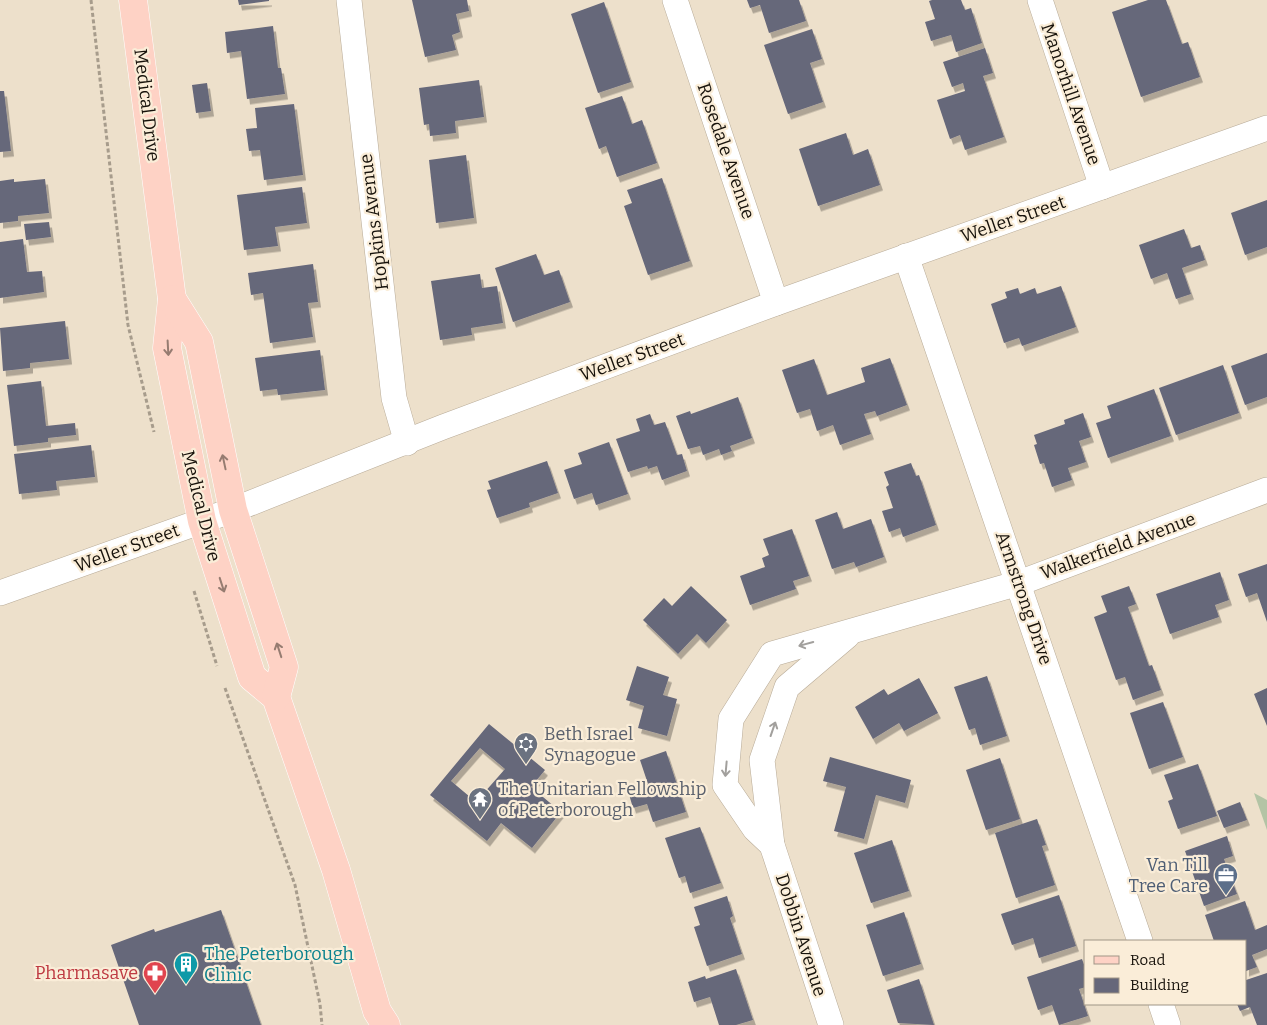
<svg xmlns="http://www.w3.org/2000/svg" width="1267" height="1025" viewBox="0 0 1267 1025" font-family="Bitter,serif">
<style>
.green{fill:#b3c4a5}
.building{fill:#66677a;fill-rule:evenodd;filter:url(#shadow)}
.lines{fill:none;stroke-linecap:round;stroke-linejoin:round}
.minor-casing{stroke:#b8ab98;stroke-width:26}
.major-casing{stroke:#fff;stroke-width:29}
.path{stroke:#a79c8c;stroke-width:3;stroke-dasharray:4 2.5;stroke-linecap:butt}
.minor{stroke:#fff;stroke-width:25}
.major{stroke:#fed2c5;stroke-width:28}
.oneway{stroke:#967c71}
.oneway2{stroke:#a2a09d}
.labels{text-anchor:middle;stroke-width:4.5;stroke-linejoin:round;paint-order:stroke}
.street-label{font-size:18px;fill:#17120b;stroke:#faedd8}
.worship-label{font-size:18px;fill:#5b616d;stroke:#faedd8;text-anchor:start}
.service-label{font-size:18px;fill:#4e5e75;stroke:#faedd8;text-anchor:end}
.culture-label{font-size:18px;fill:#0d838f;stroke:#faedd8;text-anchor:start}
.health-label{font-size:18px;fill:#be3a42;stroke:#faedd8;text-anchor:end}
</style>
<defs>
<filter id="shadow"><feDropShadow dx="3" dy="5.5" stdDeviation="0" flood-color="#0004"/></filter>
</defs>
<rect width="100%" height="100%" fill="#ede0cb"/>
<polygon class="green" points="1254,793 1267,800 1267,830"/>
<g class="building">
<polygon points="238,0 269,0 269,1 239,5"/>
<polygon points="412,0 467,0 469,11 456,14 460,32 452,35 456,50 425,57"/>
<polygon points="747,0 799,0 806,21 769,33 760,5 750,8"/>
<polygon points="932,0 961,0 965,10 971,8 982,43 956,52 951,35 931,41 925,22 935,19 929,1"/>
<polygon points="1148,0 1166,0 1182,44 1188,42 1200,77 1141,97 1112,12"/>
<polygon points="604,2 631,82 598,93 571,14"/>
<polygon points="273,26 278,68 281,68 285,94 247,99 241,51 227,53 225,32"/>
<polygon points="812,29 822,59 810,63 823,102 788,114 764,45"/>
<polygon points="985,48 993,73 983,76 1004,137 965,150 960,135 950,139 937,100 965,91 963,83 952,87 943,62"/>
<polygon points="479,80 484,117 455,121 456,133 430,136 429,124 424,125 419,88"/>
<polygon points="207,83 211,111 196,113 192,85"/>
<polygon points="0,91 4,91 11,151 0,152"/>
<polygon points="622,96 632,124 642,120 657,163 617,177 606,146 599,149 585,108"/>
<polygon points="294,104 303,175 264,180 260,150 249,151 246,129 257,128 255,108"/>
<polygon points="846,133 853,155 868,149 880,185 818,206 799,149"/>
<polygon points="466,155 474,218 436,223 429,160"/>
<polygon points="662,178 690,261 648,275 624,206 632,203 627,190"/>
<polygon points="14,179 14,182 45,179 49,213 18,216 18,221 0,223 0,181"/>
<polygon points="302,187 307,223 275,227 278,246 244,250 237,195"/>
<polygon points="1267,200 1267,247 1245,255 1231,213"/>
<polygon points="49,222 51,237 26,240 24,224"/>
<polygon points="1184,229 1191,248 1200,245 1205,260 1182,268 1191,294 1176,299 1167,273 1151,279 1139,245"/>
<polygon points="23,239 27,272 42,271 44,292 0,298 0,242"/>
<polygon points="536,254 544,275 559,270 570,302 513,322 495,268"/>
<polygon points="313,264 318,302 308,303 313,337 270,343 263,293 251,295 248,273"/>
<polygon points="480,274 482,288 497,286 503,323 471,328 472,335 440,340 431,281"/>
<polygon points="1061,286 1076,327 1022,346 1019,338 1004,343 991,304 1007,298 1005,292 1018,288 1020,294 1035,288 1037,294"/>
<polygon points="65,321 69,359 30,363 30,368 3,371 0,328"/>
<polygon points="320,350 325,390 278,395 277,389 260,391 255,358"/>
<polygon points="1267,353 1267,397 1245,405 1231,366"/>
<polygon points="890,358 907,405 877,416 875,411 864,414 871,434 840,445 833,425 817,431 810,409 797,413 782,370 814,359 827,395 865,382 861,368"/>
<polygon points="1223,365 1239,413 1176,435 1159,388"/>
<polygon points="41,381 46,426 75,423 76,435 48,438 48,442 14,446 7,385"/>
<polygon points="1154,389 1171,436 1108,458 1096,423 1111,418 1107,406"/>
<polygon points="738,397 752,438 730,446 732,451 721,455 719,449 703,455 700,446 688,449 676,416 690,411 691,414"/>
<polygon points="1083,413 1091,437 1079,441 1086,462 1068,468 1072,480 1052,487 1044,463 1040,464 1034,445 1037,444 1034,435 1065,424 1064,420"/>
<polygon points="650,414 654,425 665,422 677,455 682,454 687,471 662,480 657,466 648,469 647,466 628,472 616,439 640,431 636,419"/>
<polygon points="609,442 628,494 596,505 592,493 574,499 564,470 582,464 578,453"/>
<polygon points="91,445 95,477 56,481 57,490 19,494 14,454"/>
<polygon points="547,461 558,493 529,503 530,507 497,518 487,490 491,489 488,481"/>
<polygon points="911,463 916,476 919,475 936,525 903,537 900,528 889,532 882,511 893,508 886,487 889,485 884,472"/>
<polygon points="837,512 843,529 871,519 884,557 856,567 854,562 832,569 815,520"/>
<polygon points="792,529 809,576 793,581 796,589 750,605 740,576 765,567 762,558 769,555 763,539"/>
<polygon points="1267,564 1267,622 1257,593 1246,597 1238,574"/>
<polygon points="1220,572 1229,600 1215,605 1219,617 1170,634 1156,594"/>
<polygon points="691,586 727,620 706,643 697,634 678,654 643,620 664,598 672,606"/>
<polygon points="1129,586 1136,604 1128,607 1149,666 1152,665 1161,690 1133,700 1125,677 1116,680 1094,617 1107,612 1101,596"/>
<polygon points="637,666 669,677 663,695 677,699 667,736 638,728 644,706 626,700"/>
<polygon points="987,676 1007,736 980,745 975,728 969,730 954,687"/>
<polygon points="919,678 938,713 904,731 899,723 873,739 855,707 884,689 888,695"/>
<polygon points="1267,688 1267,726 1254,694"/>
<polygon points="1163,702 1183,757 1149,769 1130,713"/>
<path d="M489,724L545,770L531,787L561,812L532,848L501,823L487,841L430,795ZM480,748L505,769L476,802L451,781Z"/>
<polygon points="666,751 686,812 653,822 647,804 633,808 628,791 648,784 640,760"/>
<polygon points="830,757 911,780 905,803 876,795 864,839 834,831 846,787 823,781"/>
<polygon points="1000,758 1020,819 986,830 966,770"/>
<polygon points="1198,764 1217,816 1178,829 1168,801 1173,799 1164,775"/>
<polygon points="1240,802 1247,820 1224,828 1217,811"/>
<polygon points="1037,819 1046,845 1042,846 1055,885 1016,898 995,833"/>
<polygon points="700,827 721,883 690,893 685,876 679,878 665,838"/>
<polygon points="1227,836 1233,856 1224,859 1237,894 1204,906 1185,851"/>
<polygon points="892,840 909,891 871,903 854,853"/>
<polygon points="1059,895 1076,946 1039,958 1033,938 1012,945 1001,914"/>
<polygon points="727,896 733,916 730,918 742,954 707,966 694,927 700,925 694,907"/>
<polygon points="1245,901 1255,930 1267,925 1267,949 1252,955 1257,967 1246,971 1246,941 1214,941 1205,915"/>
<polygon points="221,910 261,1025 139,1025 111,945 154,929 155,932"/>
<polygon points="904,912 921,964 883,976 866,925"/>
<polygon points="1082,959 1086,970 1086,987 1079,989 1088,1016 1059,1025 1052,1005 1038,1010 1027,977"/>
<polygon points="736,969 753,1020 736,1025 719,1025 710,997 694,1002 688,982 705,976 706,979"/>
<polygon points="1267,973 1267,1025 1257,1025 1250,1007 1240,1011 1237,1004 1246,1004 1246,980"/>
<polygon points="919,979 934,1025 898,1023 887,990"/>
</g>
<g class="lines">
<g class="minor-casing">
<g id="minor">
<polyline points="349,0 394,398 407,443"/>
<polyline points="675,0 776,303"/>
<polyline points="1040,0 1102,187"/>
<polyline points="906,256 1140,941"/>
<polyline points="0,593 233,510 443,427 776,303 1267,128"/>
<polyline points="772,845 755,829 725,785 731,719 772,654 1019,583 1267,490"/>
<polyline points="1161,1004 1168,1025"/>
<polyline points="831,1025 772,845 762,760 787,687 847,636"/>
</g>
</g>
<g class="major-casing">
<g id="major">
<polyline points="133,0 172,299 167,348 202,521 252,677 276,697 336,870 377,1011 386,1025"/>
<polyline points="172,299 199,342 233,510 284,667 276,697"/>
</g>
</g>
<g class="path">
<polyline points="91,0 128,325 154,432"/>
<polyline points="194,591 217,666"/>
<polyline points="225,688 295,885 320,1004 322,1025"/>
</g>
<use href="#minor" class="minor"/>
<use href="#major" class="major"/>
</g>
<defs><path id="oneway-shaft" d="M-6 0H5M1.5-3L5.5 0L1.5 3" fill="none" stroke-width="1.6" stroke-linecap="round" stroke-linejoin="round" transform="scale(1.25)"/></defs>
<g class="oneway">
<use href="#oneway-shaft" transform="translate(168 348) rotate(87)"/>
<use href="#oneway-shaft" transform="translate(224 462) rotate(-102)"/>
<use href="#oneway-shaft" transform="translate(222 585) rotate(72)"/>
<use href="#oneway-shaft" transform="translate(279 650) rotate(-108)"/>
</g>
<g class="oneway2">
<use href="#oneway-shaft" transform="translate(806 644) rotate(165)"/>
<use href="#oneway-shaft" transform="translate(773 729) rotate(-71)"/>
<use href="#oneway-shaft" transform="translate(726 769) rotate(95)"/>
</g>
<defs>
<g id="synagogue-pin" transform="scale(1.25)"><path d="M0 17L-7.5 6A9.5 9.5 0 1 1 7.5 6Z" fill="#6b7280" stroke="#faedd8"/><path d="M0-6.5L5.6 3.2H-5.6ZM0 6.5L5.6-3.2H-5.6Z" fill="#fff"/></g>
<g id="temple-pin" transform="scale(1.25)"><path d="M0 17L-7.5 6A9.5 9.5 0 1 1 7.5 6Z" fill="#6b7280" stroke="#faedd8"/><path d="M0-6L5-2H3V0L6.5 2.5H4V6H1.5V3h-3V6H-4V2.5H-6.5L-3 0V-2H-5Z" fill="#fff"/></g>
<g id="office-pin" transform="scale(1.25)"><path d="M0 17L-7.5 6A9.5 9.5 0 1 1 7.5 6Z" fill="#5c6f8a" stroke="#faedd8"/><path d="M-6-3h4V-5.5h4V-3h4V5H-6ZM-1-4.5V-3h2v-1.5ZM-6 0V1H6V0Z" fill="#fff"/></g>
<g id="building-pin" transform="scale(1.25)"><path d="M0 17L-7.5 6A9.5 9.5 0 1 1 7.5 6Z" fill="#0f9aa8" stroke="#faedd8"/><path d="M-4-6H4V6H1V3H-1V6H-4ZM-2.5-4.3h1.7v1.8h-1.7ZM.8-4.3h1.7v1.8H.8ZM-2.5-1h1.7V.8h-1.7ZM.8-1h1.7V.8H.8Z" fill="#fff"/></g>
<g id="pharmacy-pin" transform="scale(1.25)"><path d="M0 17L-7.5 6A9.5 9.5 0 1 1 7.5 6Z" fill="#e0444e" stroke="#faedd8"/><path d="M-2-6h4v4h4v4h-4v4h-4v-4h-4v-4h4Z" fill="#fff"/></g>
</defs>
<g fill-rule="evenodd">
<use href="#synagogue-pin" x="526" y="744"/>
<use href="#temple-pin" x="480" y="799"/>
<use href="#office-pin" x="1226" y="875"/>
<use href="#building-pin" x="186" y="964"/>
<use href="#pharmacy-pin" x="155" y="973"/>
</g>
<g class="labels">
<g class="street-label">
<text transform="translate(1071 94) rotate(71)" y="6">Manorhill Avenue</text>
<text transform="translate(147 105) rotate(83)" y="6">Medical Drive</text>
<text transform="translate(726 151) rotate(71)" y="6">Rosedale Avenue</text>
<text transform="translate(1013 219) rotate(-19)" y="6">Weller Street</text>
<text transform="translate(374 222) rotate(-97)" y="6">Hopkins Avenue</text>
<text transform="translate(632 357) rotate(-20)" y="6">Weller Street</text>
<text transform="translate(201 506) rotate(76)" y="6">Medical Drive</text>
<text transform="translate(1118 546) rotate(-20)" y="6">Walkerfield Avenue</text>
<text transform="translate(127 548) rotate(-20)" y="6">Weller Street</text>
<text transform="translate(1024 598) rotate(71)" y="6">Armstrong Drive</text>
<text transform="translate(801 935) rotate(72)" y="6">Dobbin Avenue</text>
</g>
<g class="worship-label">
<text x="544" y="740">Beth Israel<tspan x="544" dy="21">Synagogue</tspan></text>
<text x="498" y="795">The Unitarian Fellowship<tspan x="498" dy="21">of Peterborough</tspan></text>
</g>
<g class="service-label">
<text x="1208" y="871">Van Till<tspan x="1208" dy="21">Tree Care</tspan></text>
</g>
<g class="culture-label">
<text x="204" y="960">The Peterborough<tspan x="204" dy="21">Clinic</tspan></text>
</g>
<g class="health-label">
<text x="138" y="979">Pharmasave</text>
</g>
</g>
<rect x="1084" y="940" width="162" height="65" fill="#faedd8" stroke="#9f9586"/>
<rect x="1094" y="956" width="25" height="8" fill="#fed2c5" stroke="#9f9586"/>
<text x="1130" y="965" font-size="15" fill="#17120b">Road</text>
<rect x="1094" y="978" width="25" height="15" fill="#66677a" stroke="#9f9586"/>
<text x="1130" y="990" font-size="15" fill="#17120b">Building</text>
</svg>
